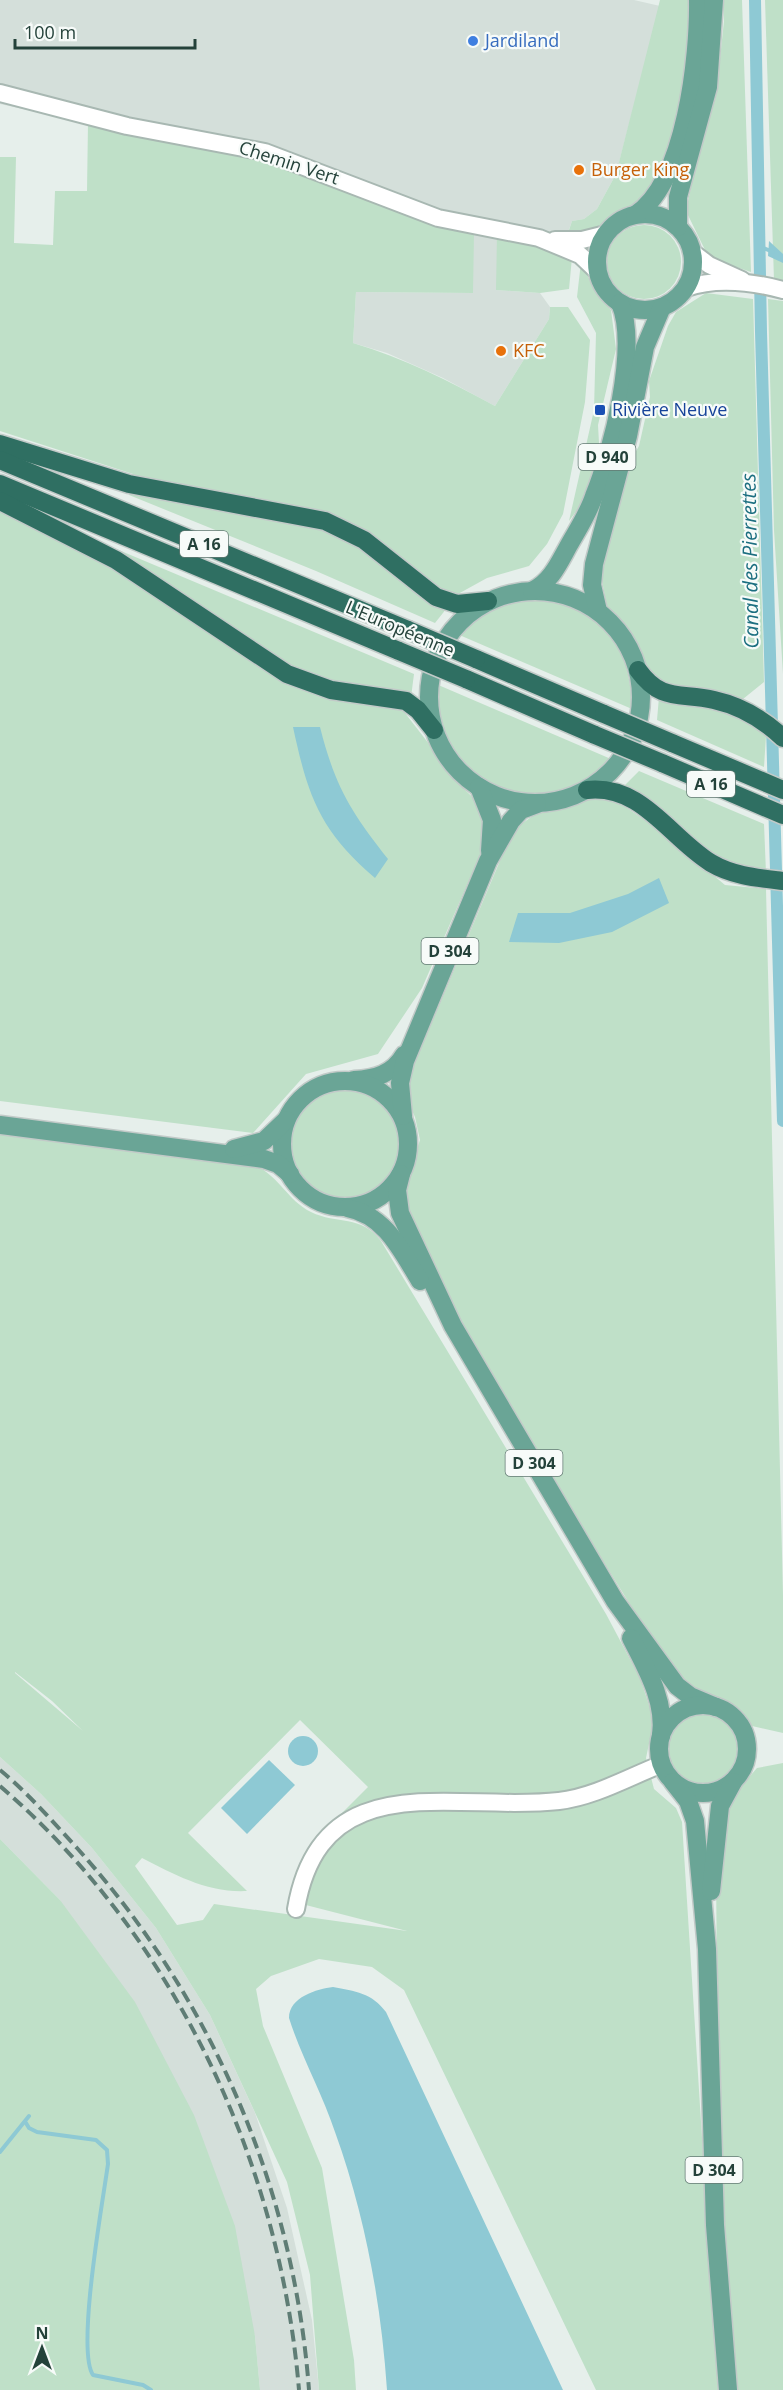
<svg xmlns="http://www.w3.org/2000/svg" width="783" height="2390" viewBox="0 0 783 2390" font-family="'Open Sans',sans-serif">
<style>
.built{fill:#d4dfda}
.green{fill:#bfe0c8;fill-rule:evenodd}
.water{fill:#8ec9d4}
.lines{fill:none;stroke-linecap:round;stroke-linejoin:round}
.stream{stroke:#8ec9d4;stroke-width:4}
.canal{stroke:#8ec9d4;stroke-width:12}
.minor-casing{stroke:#a8b8b2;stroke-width:20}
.major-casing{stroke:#c2cac8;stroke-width:21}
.highway-casing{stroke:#c2cac8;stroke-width:21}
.minor{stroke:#fff;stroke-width:16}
.major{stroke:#6aa596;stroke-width:18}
.highway{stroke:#2f6f62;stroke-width:18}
.rail{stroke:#5f7d75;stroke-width:4;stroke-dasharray:12 6;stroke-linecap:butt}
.highway-bridge-casing{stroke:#c2cac8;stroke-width:21;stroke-linecap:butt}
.highway-bridge{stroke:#2f6f62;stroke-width:18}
.shop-dot{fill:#3f7fe0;stroke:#f7fbf9;stroke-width:2}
.food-dot{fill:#e8710a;stroke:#f7fbf9;stroke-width:2}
.transit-dot{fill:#1a4fb4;stroke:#f7fbf9;stroke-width:2}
.labels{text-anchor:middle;stroke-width:4.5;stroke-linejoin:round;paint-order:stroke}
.shield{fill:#f7fbf9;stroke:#637a73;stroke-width:1.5}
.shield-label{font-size:16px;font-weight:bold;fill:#24423a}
.shop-label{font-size:18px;fill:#366cbe;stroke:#f7fbf9;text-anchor:start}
.street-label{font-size:18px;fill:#24423a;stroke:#f7fbf9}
.food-label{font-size:18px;fill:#c56008;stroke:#f7fbf9;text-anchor:start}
.transit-label{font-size:18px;fill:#164399;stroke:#f7fbf9;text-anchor:start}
.water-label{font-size:20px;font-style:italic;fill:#1c6f80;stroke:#f7fbf9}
</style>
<rect width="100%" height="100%" fill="#e6efeb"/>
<g class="built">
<polygon points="0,0 634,0 660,6 616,174 597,209 584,219 572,221 561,252 496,290 540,293 550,307 549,319 495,406 443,378 387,353 353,343 356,292 473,293 432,223 139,134 0,104"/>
<polygon points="0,1757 41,1794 92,1848 156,1928 210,2015 255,2113 287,2208 312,2320 319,2390 260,2390 255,2336 60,1900 0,1839"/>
</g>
<g class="green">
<path d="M660,0H688C690,56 678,167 634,206C621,218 601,225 586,235L569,230L572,221L584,219L597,209L616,174Z"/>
<polygon points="723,0 742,0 751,272 724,263 706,252 686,211 694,173 716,96 724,21"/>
<polygon points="765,0 783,0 783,280 774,280"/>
<path d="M88,123L256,157L432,223L474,234L473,293L356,292L353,343C404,358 449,381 495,406L549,319L550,307H568L590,340L585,402L563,514L547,544L529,566L487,578L458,594L435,623L316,571L129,495L133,474L0,431V157H16L14,243L53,245L55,191H87Z"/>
<circle cx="644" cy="262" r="37"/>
<polygon points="497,234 561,252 572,257 569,289 540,293 496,290"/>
<polygon points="581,262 595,291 611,310 616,349 598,425 599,443 586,498 569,521 594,410 596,333 577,297"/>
<polygon points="706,293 753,299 764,682 743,699 696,688 683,691 647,674 628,628 607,607 601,575 632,458 639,446 650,397 649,381 668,326 676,312"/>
<polygon points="768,299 783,301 783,674 774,530"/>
<polygon points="0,507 120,571 276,676 398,704 464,789 485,809 488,837 422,988 378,1054 306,1074 253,1133 0,1101"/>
<polygon points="83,535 414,674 411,697 340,687 297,672"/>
<path d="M530,597C541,599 556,598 567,602C615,622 631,660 632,709L457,634L497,605Z"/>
<path d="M436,684L611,759C598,773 585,784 567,791C524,808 468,782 447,743C438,725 437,704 436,684Z"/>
<path d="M659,697C702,702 734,705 766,736L764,767L657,720Z"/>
<polygon points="639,771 764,824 766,873 732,868 706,852 648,799 624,786"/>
<path d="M589,799L615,800L658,829L725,885L766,889L783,1595V1733L752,1726C733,1698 726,1709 703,1697C693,1691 684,1683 675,1677L520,1427L417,1245L402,1194L420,1140L415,1117L407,1099V1072L419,1053L513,830L534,815Z"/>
<circle cx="345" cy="1144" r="55"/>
<path d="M0,1132L255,1165C281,1178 287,1200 311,1212C337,1225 361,1214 381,1241L606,1614L640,1678L654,1720L646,1758L654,1789L676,1808L682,1822L718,2390H596L404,1990L372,1967L319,1959L271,1976L256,1989L263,2026L322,2168L354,2360L356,2390H319L310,2275L287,2182L210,2015L156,1928L92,1848L41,1794L0,1757ZM15,1672L52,1701L83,1731L15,1673ZM300,1720L368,1787L318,1837L298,1903L407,1931L214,1904L203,1920L177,1925L135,1866L142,1858C175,1875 208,1893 247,1891L188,1833Z"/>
<circle cx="702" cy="1749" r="36"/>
<polygon points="783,1763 783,2390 736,2390 726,2292 718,2081 716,1872 731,1798 757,1768"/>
<polygon points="0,1839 60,1900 135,2002 194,2115 235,2226 255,2336 260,2390 0,2390"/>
</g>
<g class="water">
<polygon points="769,241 783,254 783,263 768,256"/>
<path d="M293,727H320C335,786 350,811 388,859L375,878C319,830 308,796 293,727Z"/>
<polygon points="659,878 669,903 612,932 559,943 509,942 518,913 570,913 628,894"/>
<circle cx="303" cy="1751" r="15"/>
<polygon points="269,1760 295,1785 247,1834 221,1808"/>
<path d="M333,1987C355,1991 372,1993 386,2012L563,2390H387C381,2302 365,2215 335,2132C322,2093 301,2056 289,2018C289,1997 317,1989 333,1987Z"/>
</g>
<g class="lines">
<g class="stream">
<polyline points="761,247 773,252"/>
<path d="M26,2123L29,2128L37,2132L96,2140L107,2150L108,2164C103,2200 76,2350 93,2375L143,2385L151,2390"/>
<polyline points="0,2152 29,2116"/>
</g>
<polyline class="canal" points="755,0 761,332 783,1121"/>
<g class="minor-casing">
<g id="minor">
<polyline points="0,93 127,126 265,152 438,218 539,238 580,255 598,272"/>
<polyline points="555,240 582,240 606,234"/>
<polyline points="692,252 709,265 742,280"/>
<path d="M686,288C717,277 753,282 783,290"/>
<path d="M296,1909C321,1762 455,1813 559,1801C594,1797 629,1777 662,1764"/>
</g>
</g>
<g class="major-casing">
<g id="major">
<circle cx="645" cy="262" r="48"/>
<path d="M635,215C686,182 699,55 698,0"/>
<polyline points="678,227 678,197 708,87 714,0"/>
<circle cx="535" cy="697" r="106"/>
<path d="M532,591C551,582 559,563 569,545C578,529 588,514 594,496C612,452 639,347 620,303"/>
<polyline points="598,611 592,585 594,564 628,436 645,347 662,307"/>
<polyline points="479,787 492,820 490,851"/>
<path d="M354,1080C375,1079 393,1074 404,1055"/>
<circle cx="345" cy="1144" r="63"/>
<polyline points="403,1116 400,1083 405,1061 488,861 511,821 521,810 537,804"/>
<polyline points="0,1125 264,1159 278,1164 290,1174"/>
<polyline points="234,1149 264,1141 286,1120"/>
<polyline points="401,1174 397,1190 400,1213 453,1326 615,1601 677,1686 690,1696 716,1707"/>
<path d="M347,1208C385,1215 401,1250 420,1281"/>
<path d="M631,1638C646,1668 666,1701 661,1736"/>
<circle cx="703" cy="1749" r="44"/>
<polyline points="673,1782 688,1801 695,1821 707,1949 715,2225 728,2390"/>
<polyline points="711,1891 720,1806 733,1782"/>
</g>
</g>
<g class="highway-casing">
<g id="highway">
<polyline points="0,444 129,484 325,521 364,540 436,597 457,604 488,601"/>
<polyline points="0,460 408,630"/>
<polyline points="0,484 399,651"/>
<polyline points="0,501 116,560 287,674 331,690 406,701 418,710 434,730"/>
<polyline points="476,659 604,714"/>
<path d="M638,670C662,703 680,692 714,700C741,706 763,719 783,738"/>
<polyline points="466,679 595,735"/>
<polyline points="672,743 783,790"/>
<polyline points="662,763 783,815"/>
<path d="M587,790C642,784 669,837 711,863C733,876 758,878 783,881"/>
</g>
</g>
<use href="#minor" class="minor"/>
<use href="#major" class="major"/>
<use href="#highway" class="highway"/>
<g class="rail">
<path d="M0,1770C28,1793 53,1822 77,1848C212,1998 294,2189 309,2390"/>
<path d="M0,1786C175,1937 280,2162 299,2390"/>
</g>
<g class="highway-bridge-casing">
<g id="highway-bridge">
<polyline points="408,630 476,659"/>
<polyline points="399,651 466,679"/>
<polyline points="604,714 672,743"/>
<polyline points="595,735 662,763"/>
</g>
</g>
<use href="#highway-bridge" class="highway-bridge"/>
</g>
<circle class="shop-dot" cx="473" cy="41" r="6"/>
<g class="food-dot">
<circle cx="579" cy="170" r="6"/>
<circle cx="501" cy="351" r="6"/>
</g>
<rect class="transit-dot" x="594" y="404" width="12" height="12" rx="3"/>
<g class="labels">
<g class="shield">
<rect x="578.5" y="444" width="57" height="26" rx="4.5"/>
<rect x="180" y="531" width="48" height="26" rx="4.5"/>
<rect x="687" y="771" width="48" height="26" rx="4.5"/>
<rect x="421.5" y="938" width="57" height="26" rx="4.5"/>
<rect x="505.5" y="1450" width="57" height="26" rx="4.5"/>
<rect x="685.5" y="2157" width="57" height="26" rx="4.5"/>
</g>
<g class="shield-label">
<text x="607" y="463">D 940</text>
<text x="204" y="550">A 16</text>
<text x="711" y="790">A 16</text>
<text x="450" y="957">D 304</text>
<text x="534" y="1469">D 304</text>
<text x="714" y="2176">D 304</text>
</g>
<g class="shop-label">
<text x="485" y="47">Jardiland</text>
</g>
<g class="street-label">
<text transform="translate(289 163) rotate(18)" y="6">Chemin Vert</text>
<text transform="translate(400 629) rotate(23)" y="6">L'Européenne</text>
</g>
<g class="food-label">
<text x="591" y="176">Burger King</text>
<text x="513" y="357">KFC</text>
</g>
<g class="transit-label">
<text x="612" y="416">Rivière Neuve</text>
</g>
<g class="water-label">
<text transform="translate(750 561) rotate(-91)" y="7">Canal des Pierrettes</text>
</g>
</g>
<g transform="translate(42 2348)" stroke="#f7fbf9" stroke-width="4.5" paint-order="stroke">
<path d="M0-4.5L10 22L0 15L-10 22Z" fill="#24423a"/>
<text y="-9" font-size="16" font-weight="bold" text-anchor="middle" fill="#24423a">N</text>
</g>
<path d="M15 39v9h180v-9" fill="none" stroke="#24423a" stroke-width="3"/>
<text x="24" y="39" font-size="18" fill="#24423a" stroke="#f7fbf9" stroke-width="4.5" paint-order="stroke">100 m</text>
</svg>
